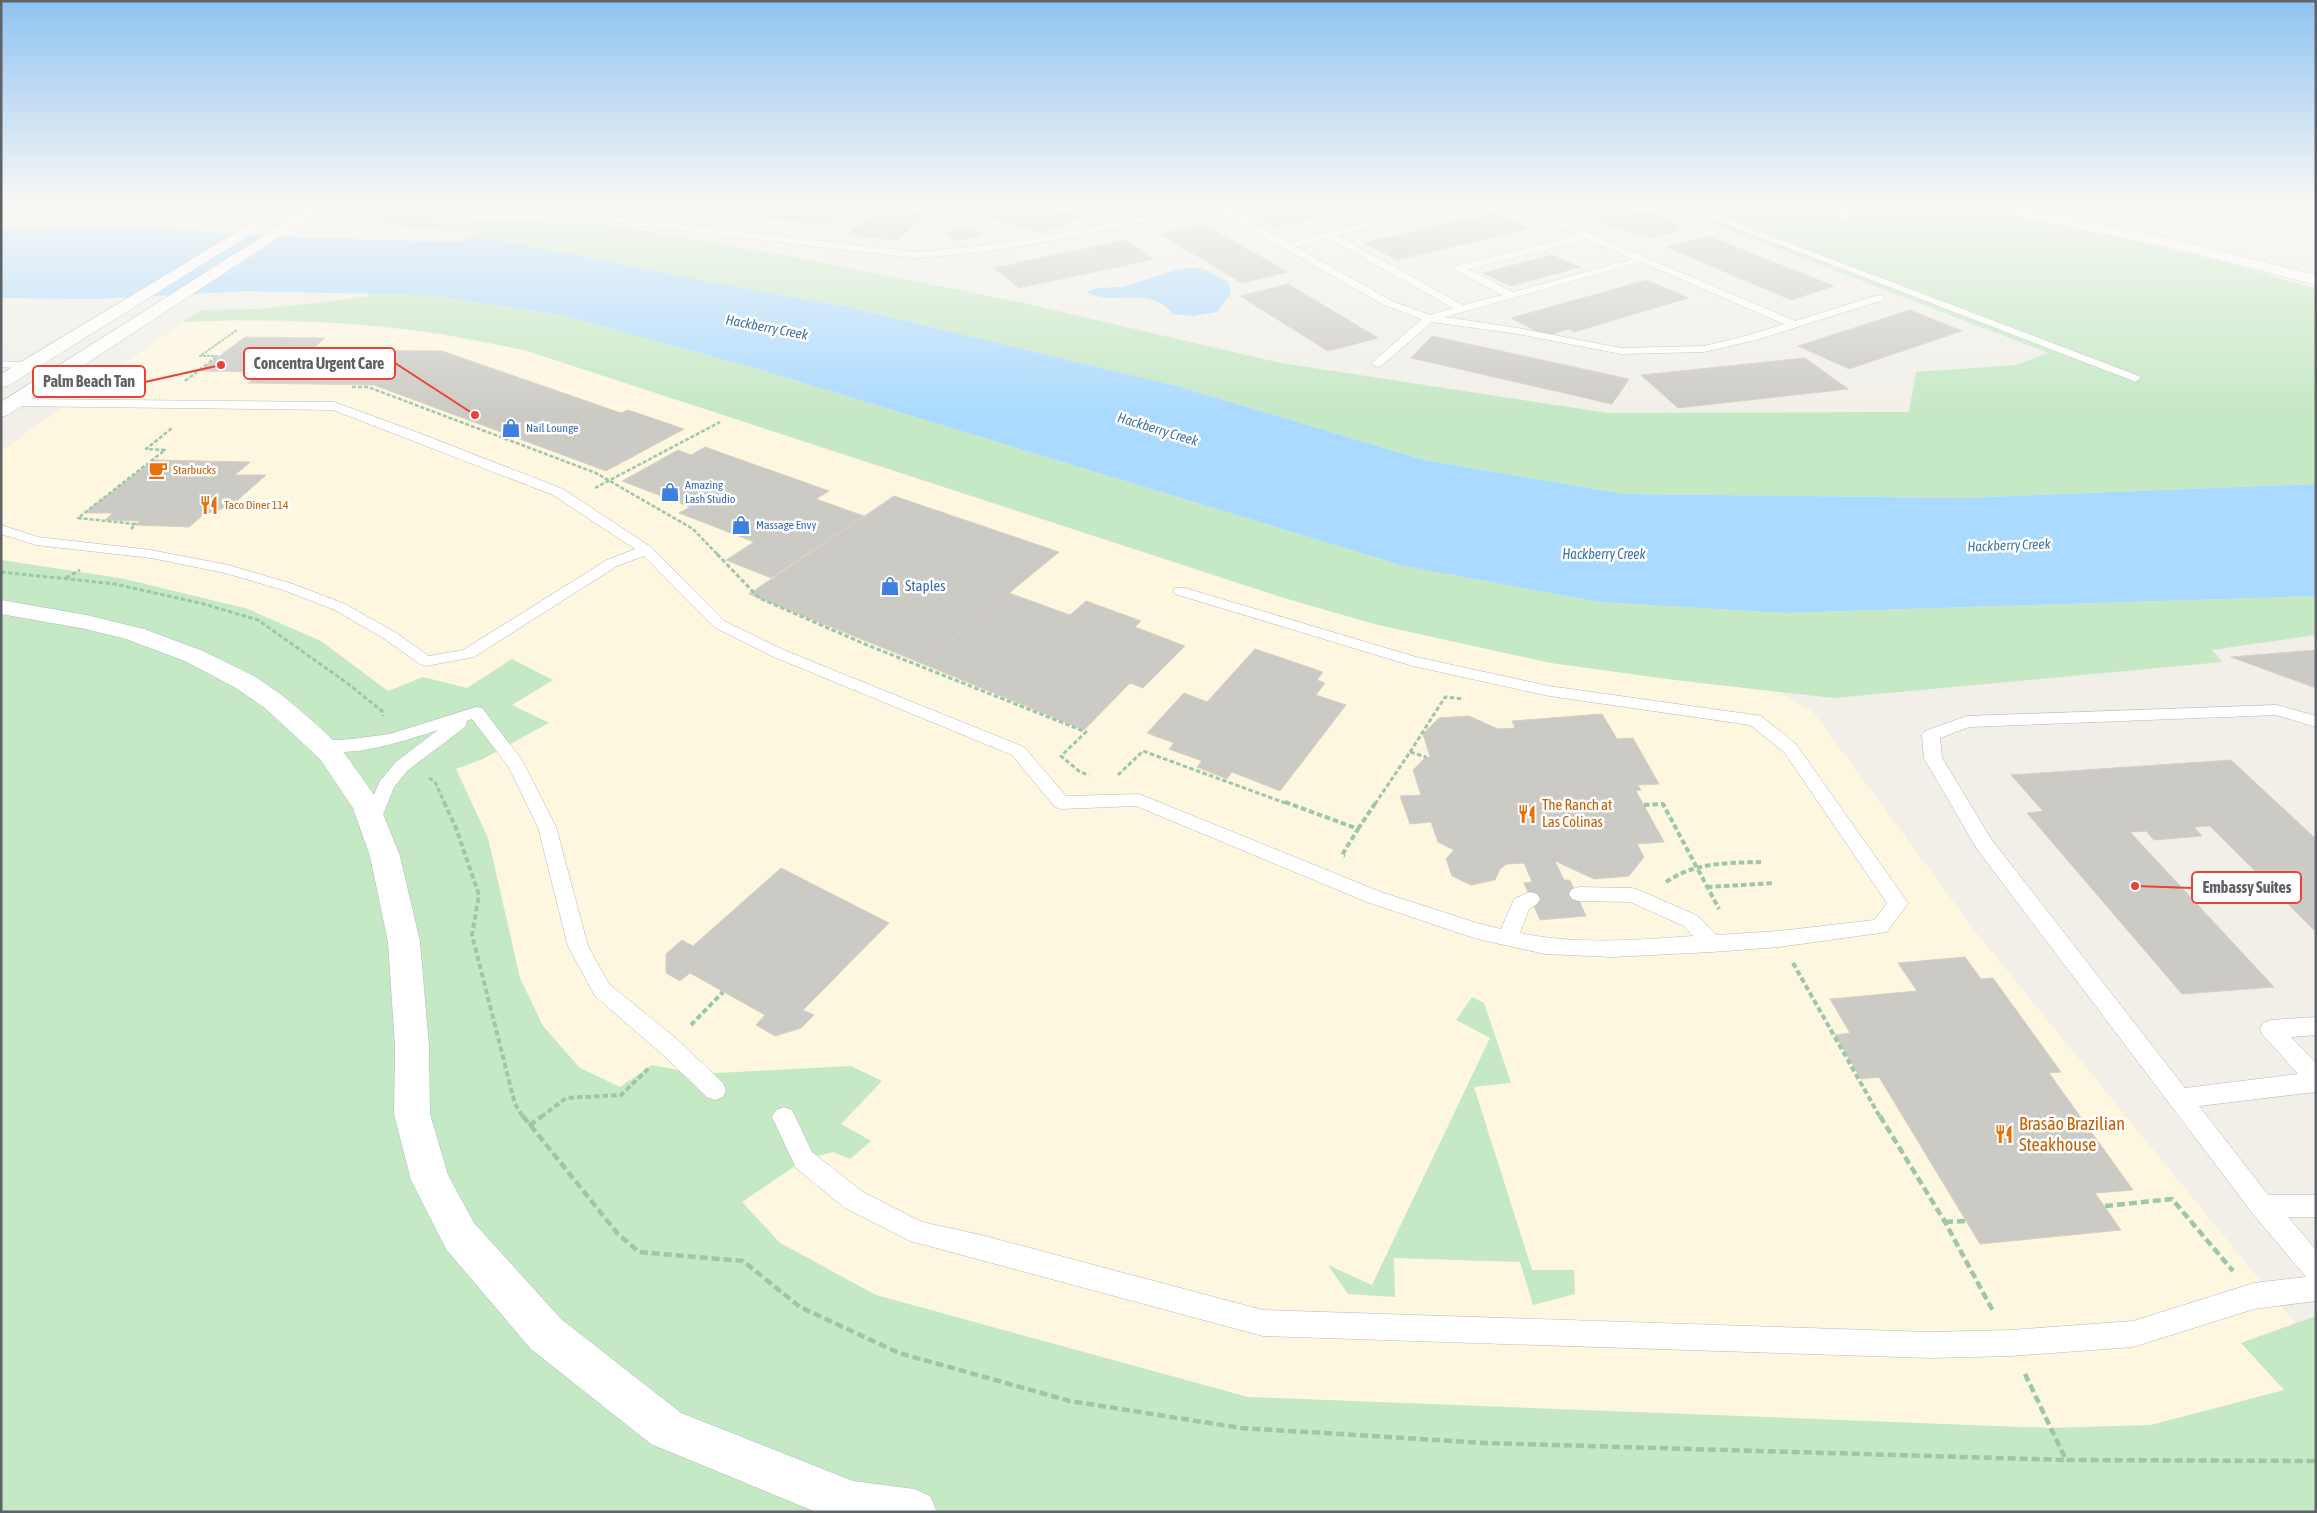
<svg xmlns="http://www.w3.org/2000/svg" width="2317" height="1513" viewBox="0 0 2317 1513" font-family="'Asap Condensed',sans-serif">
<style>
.commercial{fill:#fef7e0}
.green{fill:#c5e8c5}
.water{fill:#aadaff}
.building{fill:#cccac5;stroke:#d6d1c6}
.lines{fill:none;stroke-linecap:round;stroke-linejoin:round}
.service-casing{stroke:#b5b8bc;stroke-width:1}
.tertiary-casing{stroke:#b5b8bc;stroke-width:1}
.secondary-casing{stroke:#b6babf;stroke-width:1}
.path-far4{stroke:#9cc7a9;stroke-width:2;stroke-dasharray:3 1;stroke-linecap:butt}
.path-far3{stroke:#9cc7a9;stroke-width:2.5;stroke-dasharray:4 2;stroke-linecap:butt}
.path-far2{stroke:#9cc7a9;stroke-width:3;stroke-dasharray:4.5 2.5;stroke-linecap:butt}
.path-far1{stroke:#9cc7a9;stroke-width:4;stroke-dasharray:5.5 3;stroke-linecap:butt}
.path{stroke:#9cc7a9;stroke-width:4.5;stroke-dasharray:8 4;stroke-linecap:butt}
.service{fill:#fff;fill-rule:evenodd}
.tertiary{fill:#fff;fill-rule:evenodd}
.secondary{fill:#fff;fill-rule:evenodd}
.labels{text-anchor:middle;stroke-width:5;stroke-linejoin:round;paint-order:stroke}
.far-shop-label{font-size:12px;fill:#366cbe;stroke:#fff;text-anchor:start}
.far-food-label{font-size:12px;fill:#c56008;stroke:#fff;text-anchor:start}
.far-water-label{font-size:14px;font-style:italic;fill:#4174aa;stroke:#fff}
.shop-label{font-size:15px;fill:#366cbe;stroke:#fff;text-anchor:start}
.food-label{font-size:15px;fill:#c56008;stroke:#fff;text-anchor:start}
.near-food-label{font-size:18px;fill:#c56008;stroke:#fff;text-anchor:start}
.leader{fill:none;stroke:#ea4335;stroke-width:2}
.callout-dot{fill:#ea4335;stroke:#fff;stroke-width:2}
.callout{fill:#fff;stroke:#ea4335;stroke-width:2}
.callout-label{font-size:16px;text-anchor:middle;font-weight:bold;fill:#5f6368}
</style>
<rect width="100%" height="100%" fill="#f1efe8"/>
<polygon class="commercial" points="223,320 351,324 419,331 524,350 1240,584 1378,625 1551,663 1675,680 1774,690 1813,712 1978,935 2316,1349 2285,1390 2151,1425 2051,1428 1468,1407 1248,1397 875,1295 780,1243 742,1202 620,1087 580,1068 543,1026 520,978 488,838 456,769 125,579 1,560 1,451 183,322"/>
<g class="green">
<polygon points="338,203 370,203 353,215 521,220 610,225 772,253 1019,302 1281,363 1608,413 1909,412 1916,372 2016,365 2048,353 1659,203 1942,203 2090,231 2232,264 2316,289 2316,484 1964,498 1623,494 1424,460 1177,386 848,307 713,283 574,254 498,241 469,238 475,232 376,225 381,221 317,219"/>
<path d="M370,294L428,295L561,315L758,369L1404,566L1599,602L1784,613L2316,596V635L2212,650L2222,662L1834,698L1675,680L1551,663L1378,625L1284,598L524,350C489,343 454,335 419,331C342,321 261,318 183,322L201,310L261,309L366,297Z"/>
<polygon points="1,560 125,579 248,609 321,641 388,691 423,677 467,688 512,659 553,680 512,705 549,723 483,759 456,769 488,838 520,978 543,1026 580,1068 620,1087 652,1065 699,1074 851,1066 882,1081 841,1124 871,1141 850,1159 833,1152 804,1160 742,1202 780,1243 876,1295 1248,1397 2050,1428 2151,1425 2284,1390 2241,1343 2316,1316 2316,1512 1,1512"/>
<polygon points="1472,997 1484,1003 1511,1083 1474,1087 1532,1270 1574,1270 1575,1294 1533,1305 1520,1262 1394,1258 1395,1297 1348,1294 1328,1265 1372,1285 1490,1038 1456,1020"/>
</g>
<g class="water">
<polygon points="130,227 316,238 459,242 469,238 498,241 574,254 713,283 848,307 1177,386 1424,460 1623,494 1964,498 2316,484 2316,596 1784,613 1599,602 1404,566 758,369 561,315 428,295 247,291 96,299 1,298 1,230"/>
<path d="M1200,267L1228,282L1231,293L1217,312L1193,316L1173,314C1147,283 1114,308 1087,292L1097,288L1122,287L1176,270Z"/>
</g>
<g class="building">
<polygon points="626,203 702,203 696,208"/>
<polygon points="723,203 799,203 851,208 829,224 708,213"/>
<polygon points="939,203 1031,203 1082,217 1044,233"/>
<polygon points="1100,203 1165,203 1170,206 1120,216"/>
<polygon points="1277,203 1383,203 1275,227 1244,210"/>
<polygon points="1555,203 1623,203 1619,204 1637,212 1643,210 1652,214 1656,213 1672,220 1669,221 1680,225 1674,227 1682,230 1650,238 1643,235 1639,236 1608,225 1611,225 1602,221 1606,220 1588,212 1584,213"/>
<polygon points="880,207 929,212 897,240 847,235"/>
<polygon points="1495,213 1529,228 1397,260 1364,243"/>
<polygon points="1203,224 1288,272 1242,283 1160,234"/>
<polygon points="972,227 984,235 955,241 944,233"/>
<polygon points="1708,236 1834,286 1791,300 1666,247"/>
<polygon points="1126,240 1154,259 1019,288 994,268"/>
<polygon points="1552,255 1580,267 1511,286 1483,273"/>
<polygon points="1647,280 1688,298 1574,332 1569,329 1546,336 1511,318"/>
<polygon points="1288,284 1378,338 1328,351 1240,296"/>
<polygon points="1910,310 1962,331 1849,369 1798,346"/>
<polygon points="1432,336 1629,379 1612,404 1411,358"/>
<polygon points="245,337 325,338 311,350 442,351 621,413 628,410 684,429 606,471 374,385 248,383 261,372 199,371"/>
<polygon points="1805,358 1848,389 1678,408 1641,375"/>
<polygon points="705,447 829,491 816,499 864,516 771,578 726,560 754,542 679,513 690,507 622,481 678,450 691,455"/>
<polygon points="154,460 250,462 235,475 266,475 231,506 203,515 189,527 135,525 140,521 105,520 113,513 85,513"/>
<polygon points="894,496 1059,552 923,664 749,594"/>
<polygon points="1009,593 1070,615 1086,601 1141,621 1135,627 1185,646 1143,688 1130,683 1084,730 923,664"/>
<polygon points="1255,649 1323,672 1317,680 1325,683 1316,695 1346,705 1280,791 1232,772 1227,779 1197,767 1202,761 1169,749 1174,743 1147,733 1184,693 1207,702"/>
<polygon points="2316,650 2316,688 2231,657"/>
<polygon points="1602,714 1617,739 1633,738 1659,784 1638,785 1641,790 1636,791 1664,842 1637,844 1644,857 1629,876 1594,879 1555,861 1564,880 1570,880 1586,916 1540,920 1524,883 1532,882 1524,863 1507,864 1500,869 1495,880 1471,885 1452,876 1446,859 1454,850 1438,842 1431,822 1410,824 1400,796 1421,795 1413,770 1426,757 1430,757 1423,734 1439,718 1469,716 1498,729 1515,728 1512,721"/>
<polygon points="2231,760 2316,839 2316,932 2210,826 2194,827 2202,836 2154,840 2146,831 2130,832 2274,987 2182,994 2027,813 2043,811 2011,775"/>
<polygon points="781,868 889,923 803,1010 814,1015 801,1028 775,1036 756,1025 765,1015 690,973 680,981 666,973 666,954 682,940 693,946"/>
<polygon points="1965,957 1981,979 1993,978 2061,1072 2049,1073 2133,1190 2095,1193 2121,1230 1980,1244 1879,1077 1861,1079 1835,1035 1850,1033 1830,999 1917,991 1898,963"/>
</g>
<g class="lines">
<g class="service-casing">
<g id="service">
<path d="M400,203L463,209L524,206L915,252C1014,246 1109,224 1205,203H1220L1289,243L1441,203H1454L1453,205L1338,236L1463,305L1502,295L1455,270V266L1579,235L1506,203H1518L1795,321L1875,296H1883L1884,298L1883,300L1756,340L1704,352L1621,354L1518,334L1432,322L1381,366L1377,367L1371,364L1373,362L1422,319L1384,305L1211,207C1113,229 1016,252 915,258L524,212C497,214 421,221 400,203ZM1328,238L1453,308L1430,315L1392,301L1296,247ZM1587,239L1632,259L1513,292L1468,269ZM1641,262L1784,324L1749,335L1704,346L1621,348L1518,328L1445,317Z"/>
<polygon points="1671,203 1684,203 2139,376 2141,378 2135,382 2131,380"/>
<polygon points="1838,203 1847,203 1847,223 1839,221"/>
<polygon points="1,361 29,363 35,366 29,369 1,367"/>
<path d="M14,399L334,402L419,433L563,489L651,547L724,621L786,651L1024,747L1066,796L1138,794L1144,796L1381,892L1477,923L1501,929L1514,899L1530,892L1537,894L1540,899L1537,904L1529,909L1520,933C1577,945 1635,940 1693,936L1684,926L1630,902L1579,901L1572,899L1569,894L1572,889L1579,887L1632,888L1639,890L1698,916L1716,935L1779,931L1874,920L1887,903L1784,752L1750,725L1549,696L1413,666L1175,594L1173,591L1175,588H1185L1416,657L1549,686L1755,715L1761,716L1796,744L1908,903L1887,932L1779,947L1712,952L1612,957L1545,954L1477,939L1367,902L1136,806L1061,809L1055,807L1012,755L774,657L714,627L644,556L617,566L474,657L426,666L420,664L383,638L335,610L283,590L225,573L151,558L36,545L1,534V525L38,537L151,550L228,565L293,584L345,604L395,632L429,656L463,650L607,560L635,549L553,495L333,410L10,406L8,403Z"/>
<polygon points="2277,705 2316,716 2316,727 2276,715 1969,727 1940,738 1942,758 1991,839 2185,1088 2298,1074 2263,1035 2260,1029 2263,1023 2271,1020 2316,1017 2316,1035 2291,1037 2316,1063 2316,1092 2199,1106 2268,1195 2316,1195 2316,1217 2288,1217 2316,1250 2316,1301 2254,1309 2133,1347 2011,1356 1930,1358 1263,1336 910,1241 845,1208 796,1168 772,1117 776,1110 784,1107 792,1110 812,1152 863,1192 922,1222 981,1235 1263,1310 1930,1332 2011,1330 2133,1321 2254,1283 2306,1277 2253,1214 1977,849 1924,758 1922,735 1925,731 1967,716"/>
<path d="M476,707L482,708L522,760L556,827L588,946L609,984L678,1040L723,1083L726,1090L723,1097L715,1100L707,1097L662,1054L595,996L568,946L538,827L508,766L472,719L466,721L467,723L465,727L408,770L394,787L379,825L372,827L365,825L363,820L380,781L396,762L438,730C403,741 353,759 316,749L313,745L316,741L353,739L390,734Z"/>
</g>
</g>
<g class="tertiary-casing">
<polygon id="tertiary" points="1966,203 1993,203 2182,241 2316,275 2316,285 2181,250 1973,207"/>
</g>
<g class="secondary-casing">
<g id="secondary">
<polygon points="315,203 331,203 8,415 1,417 1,402"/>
<polygon points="262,217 269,221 267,224 8,386 1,387 1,374"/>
<polygon points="1,600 86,615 144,629 203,651 254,676 283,696 316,724 340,747 377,799 400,856 420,942 429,1046 430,1114 448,1175 474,1223 561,1319 681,1413 853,1481 914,1489 930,1496 937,1512 816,1512 651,1444 531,1349 446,1249 411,1180 394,1114 395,1046 388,942 370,856 353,808 320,759 265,708 236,688 185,661 126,639 86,629 1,614"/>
</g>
</g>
<g class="path-far4">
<polyline points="129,203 166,205 193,203"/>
<polyline points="213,359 217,356 200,356 237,330"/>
</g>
<g class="path-far3">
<polyline points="185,381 215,358"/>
<polyline points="352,387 368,387 596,473 693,529 718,555"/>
<polyline points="595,488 720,422"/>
<polyline points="131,529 135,524 78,518 165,450 146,449 172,428"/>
</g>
<g class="path-far2">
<polyline points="717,554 759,598 867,645 1086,732 1061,756 1080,772 1089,775"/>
<polyline points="1,572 115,584 204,604 258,620 347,683 382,711 383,716"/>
<polyline points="66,578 80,570"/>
<polyline points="1410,752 1445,697 1464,699"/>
<polyline points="1118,775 1143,751 1288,804"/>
<polyline points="429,778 435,782 445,804"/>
<polyline points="1375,804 1410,752 1426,757"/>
</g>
<g class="path-far1">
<polyline points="444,802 456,828 479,895 472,935 515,1104 523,1117"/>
<polyline points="1285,802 1358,829 1342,855 1345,856"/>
<polyline points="1644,805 1663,804 1719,909"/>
<polyline points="1358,829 1376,802"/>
<path d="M1666,882C1695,862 1727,863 1761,862"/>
<polyline points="1707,887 1774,883"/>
<polyline points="1793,963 1880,1117"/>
<polyline points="691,1025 723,992"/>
<polyline points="541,1117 566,1098 621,1095 650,1067"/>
</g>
<g class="path">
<polyline points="523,1116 618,1234 639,1252 743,1261 800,1307 899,1353 1070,1401 1241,1428 1486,1443 2066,1460"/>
<polyline points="1880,1116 1945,1222 1993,1311"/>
<polyline points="529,1126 542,1116"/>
<polyline points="2105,1206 2172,1199 2233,1271"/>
<polyline points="1945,1222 1966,1221"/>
<polyline points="2025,1374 2066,1460 2316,1461"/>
</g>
<use href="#service" class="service"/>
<use href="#tertiary" class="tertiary"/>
<use href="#secondary" class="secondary"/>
</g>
<linearGradient id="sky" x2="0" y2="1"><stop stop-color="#8fc3f1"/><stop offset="0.49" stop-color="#f9f8f5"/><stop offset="1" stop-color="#f9f8f5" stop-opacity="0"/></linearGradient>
<rect width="2317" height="415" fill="url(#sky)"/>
<defs>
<g id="shop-bare" transform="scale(1.5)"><path d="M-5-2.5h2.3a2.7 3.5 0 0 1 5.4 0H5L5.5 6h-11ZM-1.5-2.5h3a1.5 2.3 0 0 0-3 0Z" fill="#3f7fe0" stroke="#fff" stroke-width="2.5" paint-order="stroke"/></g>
<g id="cafe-bare" transform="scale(1.5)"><path d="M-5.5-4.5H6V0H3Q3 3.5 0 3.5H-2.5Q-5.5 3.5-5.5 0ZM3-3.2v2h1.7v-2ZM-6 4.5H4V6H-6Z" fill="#e8710a" stroke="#fff" stroke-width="2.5" paint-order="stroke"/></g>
<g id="restaurant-bare" transform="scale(1.5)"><path d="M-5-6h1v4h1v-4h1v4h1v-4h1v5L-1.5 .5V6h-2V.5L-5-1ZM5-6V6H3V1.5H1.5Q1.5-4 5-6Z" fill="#e8710a" stroke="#fff" stroke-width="2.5" paint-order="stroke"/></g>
</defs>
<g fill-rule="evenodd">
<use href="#shop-bare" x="511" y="428"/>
<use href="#cafe-bare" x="158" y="470"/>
<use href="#shop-bare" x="670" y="492"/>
<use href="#restaurant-bare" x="209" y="505"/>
<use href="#shop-bare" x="741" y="525"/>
<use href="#shop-bare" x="890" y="586"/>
<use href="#restaurant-bare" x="1527" y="814"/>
<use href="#restaurant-bare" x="2004" y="1134"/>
</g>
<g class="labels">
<g class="far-shop-label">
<text x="526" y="432">Nail Lounge</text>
<text x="685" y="489">Amazing<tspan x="685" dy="14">Lash Studio</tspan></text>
<text x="756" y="529">Massage Envy</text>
</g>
<g class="far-food-label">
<text x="173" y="474">Starbucks</text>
<text x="224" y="509">Taco Diner 114</text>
</g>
<g class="far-water-label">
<text transform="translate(767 327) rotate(11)" y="5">Hackberry Creek</text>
<text transform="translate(1158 429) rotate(17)" y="5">Hackberry Creek</text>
<text transform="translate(2009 545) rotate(-2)" y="5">Hackberry Creek</text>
<text x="1604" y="559">Hackberry Creek</text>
</g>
<g class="shop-label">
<text x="905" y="591">Staples</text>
</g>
<g class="food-label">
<text x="1542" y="810">The Ranch at<tspan x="1542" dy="17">Las Colinas</tspan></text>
</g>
<g class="near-food-label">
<text x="2019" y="1130">Brasão Brazilian<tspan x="2019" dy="21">Steakhouse</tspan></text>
</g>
</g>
<path class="leader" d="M475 415L395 363M221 365L145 382M2135 886L2192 888"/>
<g class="callout-dot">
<circle cx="475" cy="415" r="5"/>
<circle cx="221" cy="365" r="5"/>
<circle cx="2135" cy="886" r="5"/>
</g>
<g class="callout">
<rect x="244" y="348" width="151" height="31" rx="5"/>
<rect x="33" y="366" width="112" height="31" rx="5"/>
<rect x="2192" y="872" width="109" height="31" rx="5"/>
</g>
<g class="callout-label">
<text x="319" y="369">Concentra Urgent Care</text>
<text x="89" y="387">Palm Beach Tan</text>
<text x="2247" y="893">Embassy Suites</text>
</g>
<rect width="2317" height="1513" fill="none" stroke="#5f6368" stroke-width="5"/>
</svg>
